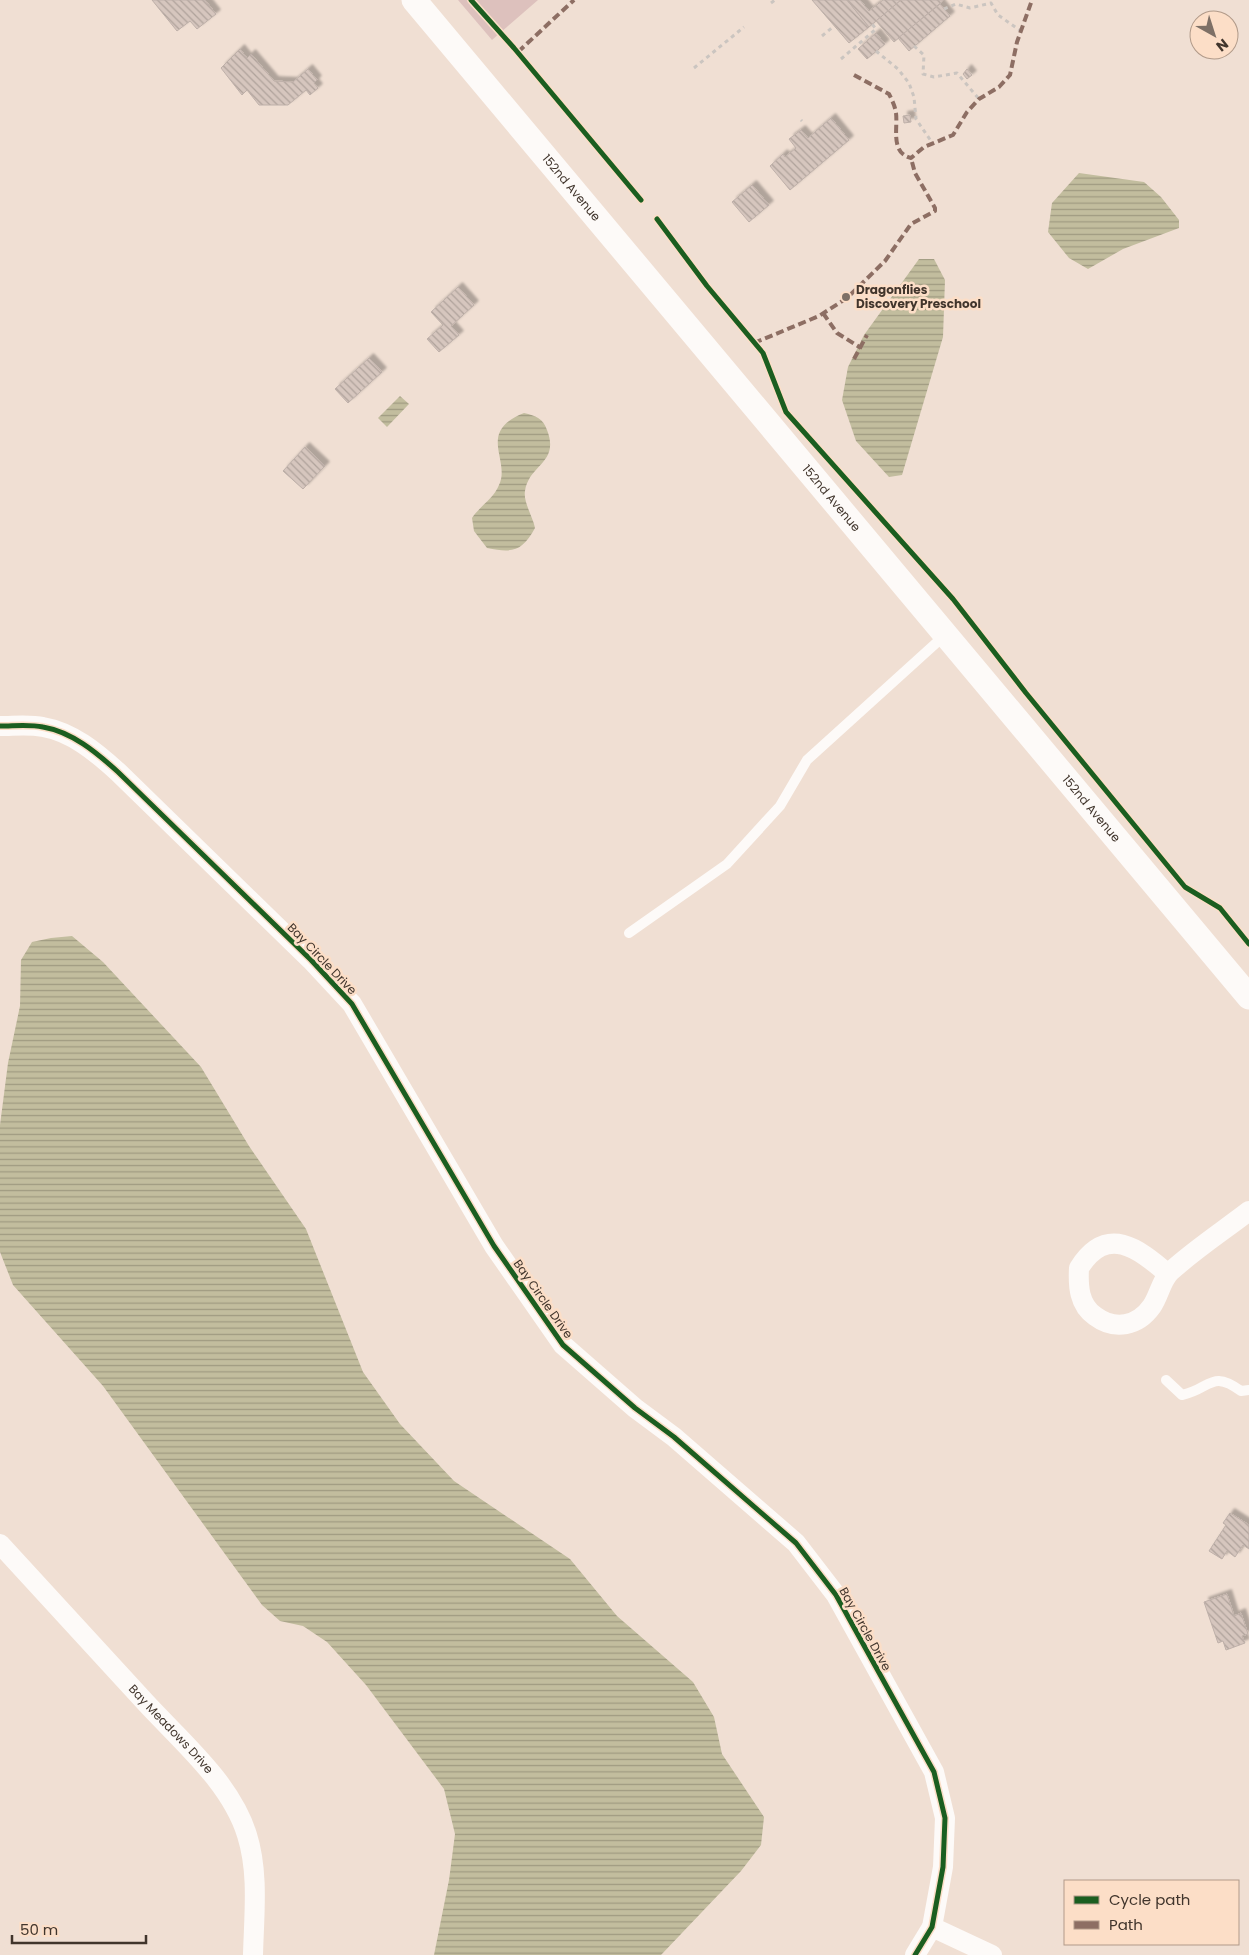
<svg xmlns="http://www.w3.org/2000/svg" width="1249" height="1955" viewBox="0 0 1249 1955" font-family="Poppins,sans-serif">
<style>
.park{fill:#ddc1bd}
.water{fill:url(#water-rules)}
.building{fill:url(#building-back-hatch);stroke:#beb0a9;filter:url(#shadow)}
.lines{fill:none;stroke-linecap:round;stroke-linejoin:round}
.path{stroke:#cbc5c0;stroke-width:3;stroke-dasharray:4 4;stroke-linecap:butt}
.service{stroke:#fdfaf8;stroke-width:10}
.minor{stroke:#fdfaf8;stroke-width:20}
.tertiary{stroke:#fdfaf8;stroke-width:25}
.quiet{stroke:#8d6e63;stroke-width:4;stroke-dasharray:8 4;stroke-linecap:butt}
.cycleway-casing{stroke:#fcdec7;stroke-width:8}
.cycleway{stroke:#1b5e20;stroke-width:5}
.poi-dot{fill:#7e7066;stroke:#fcdec7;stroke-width:2}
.labels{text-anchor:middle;stroke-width:5;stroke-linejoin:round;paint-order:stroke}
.street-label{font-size:12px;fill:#41352c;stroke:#fcdec7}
.poi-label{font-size:12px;font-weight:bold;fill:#41352c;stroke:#fcdec7;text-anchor:start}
</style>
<defs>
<pattern id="water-rules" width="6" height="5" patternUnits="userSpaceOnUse" patternTransform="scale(1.25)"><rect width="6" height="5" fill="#c2bd9e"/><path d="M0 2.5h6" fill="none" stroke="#9f9a81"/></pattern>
<pattern id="building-back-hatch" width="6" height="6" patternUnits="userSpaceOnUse" patternTransform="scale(1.25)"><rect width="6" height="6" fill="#d6c6be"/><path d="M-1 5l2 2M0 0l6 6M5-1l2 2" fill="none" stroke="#afa29b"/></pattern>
<filter id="shadow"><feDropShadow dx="4.5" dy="-4.5" stdDeviation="1" flood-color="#0004"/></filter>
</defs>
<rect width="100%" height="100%" fill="#f0dfd3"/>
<polygon class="park" points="458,0 538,0 492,40"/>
<g class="water">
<polygon points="1079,173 1144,182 1161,197 1179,220 1179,228 1123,249 1088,269 1069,258 1048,232 1052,203"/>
<polygon points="919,259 934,259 945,280 943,337 902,475 889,477 856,441 842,400 848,367 864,335"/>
<polygon points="400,396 409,404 387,427 378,418"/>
<path d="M524,413C536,416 543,418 547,430C560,463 529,464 525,491C523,502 533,517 535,528C522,552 512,553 487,548L474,531L472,518C480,506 494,498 499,485C511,460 476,432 524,413Z"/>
<polygon points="72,936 103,962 201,1067 249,1146 306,1229 363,1372 400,1424 454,1481 570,1559 617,1616 693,1682 714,1717 722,1754 764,1817 761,1845 741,1871 661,1955 434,1955 449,1880 455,1834 444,1789 366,1685 327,1642 303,1626 280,1621 262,1605 103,1386 13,1285 0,1252 0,1125 8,1063 20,1006 21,960 32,942 51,938"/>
</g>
<g class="building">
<polygon points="152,0 205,0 216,14 197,29 190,21 177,31"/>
<polygon points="812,0 847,0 869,27 849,43"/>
<polygon points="847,0 860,0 869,11 883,0 901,0 869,27"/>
<polygon points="901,0 944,0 894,42 876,21"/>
<polygon points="940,4 950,16 909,51 898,38"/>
<polygon points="876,33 885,44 867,59 858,49"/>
<polygon points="240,49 247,58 251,54 274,81 293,82 308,69 317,80 314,83 318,88 310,95 306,90 288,105 259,105 247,90 242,95 221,68"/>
<polygon points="967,69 972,75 967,79 963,74"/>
<polygon points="910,115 911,122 904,123 903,116"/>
<polygon points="831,118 849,140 790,190 770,166 783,154 785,157 796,148 789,139 801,130 808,138"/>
<polygon points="752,185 769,205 749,222 732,202"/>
<polygon points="458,287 474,305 451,326 459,335 439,352 427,339 443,325 431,312"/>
<polygon points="369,358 382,372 348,403 335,389"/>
<polygon points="305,447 325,466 303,489 283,471"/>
<polygon points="1230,1513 1249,1525 1249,1549 1243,1545 1235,1557 1227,1551 1222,1559 1209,1551 1226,1525 1223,1523"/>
<polygon points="1227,1594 1234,1616 1241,1613 1248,1634 1242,1636 1245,1643 1226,1650 1223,1641 1218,1643 1204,1602"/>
</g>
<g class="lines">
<g class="path">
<polyline points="771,3 775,0"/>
<polyline points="944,9 956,4 970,8 991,3 998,15 1021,31"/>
<polyline points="822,36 834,26"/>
<polyline points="914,46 924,55 923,74 934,77 957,73 979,99"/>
<polyline points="876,51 898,69 909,83 914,97 916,119 933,144"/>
<polyline points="841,59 876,29 872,24"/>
<polyline points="694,68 744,27"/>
<polyline points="801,120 802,121"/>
</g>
<g class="service">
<polyline points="629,933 727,864 780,806 807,760 945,635"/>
<path d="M1166,1380L1182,1395C1211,1389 1211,1369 1241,1391L1249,1390"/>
</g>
<g class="minor">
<path d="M0,726C14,726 29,724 43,727C72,732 96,752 118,772L311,960L352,1004L494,1246L563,1345L635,1408L674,1437L796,1543L836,1595L934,1772L945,1818L943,1867L932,1927L915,1955"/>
<path d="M1168,1274C1138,1248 1107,1224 1079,1268C1078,1286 1079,1305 1095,1316C1115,1331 1138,1326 1152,1306C1159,1296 1161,1281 1170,1272C1194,1250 1223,1231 1249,1211"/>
<path id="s1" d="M0,1544C49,1597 97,1650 146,1703C182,1742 231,1783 247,1835C259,1873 254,1915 253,1955"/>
<polyline points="932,1927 992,1955"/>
</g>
<path class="tertiary" id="s2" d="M414,0L1249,997"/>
<g class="quiet">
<polyline points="518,52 574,0"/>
<path d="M854,75L889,94C892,100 895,106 896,113C898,128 890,153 911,158L924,147L953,135L967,112L979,99L999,87L1010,75L1017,42L1032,0"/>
<polyline points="823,313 837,333 861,348"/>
<polyline points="754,343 819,316 847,298 885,261 911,224 935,211 935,208 915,173 911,158"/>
<polyline points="854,359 867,335"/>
</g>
<g class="cycleway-casing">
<g id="cycleway">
<polyline points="471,0 514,48 641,200"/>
<polyline points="657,219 707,286 763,353 786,412 953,599 1026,693 1185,887 1220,908 1249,944"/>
<path d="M0,726C14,726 29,724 43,727C72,732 96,752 118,772L311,960L352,1004L494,1246L563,1345L635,1408L674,1437L796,1543L836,1595L934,1772L945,1818L943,1867L932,1927L915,1955"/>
</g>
</g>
<use href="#cycleway" class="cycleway"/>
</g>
<circle class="poi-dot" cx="846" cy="297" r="5"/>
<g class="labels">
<g class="street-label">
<text dy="4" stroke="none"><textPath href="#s2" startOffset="245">152nd Avenue</textPath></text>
<text dy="4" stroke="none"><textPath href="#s2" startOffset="650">152nd Avenue</textPath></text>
<text dy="4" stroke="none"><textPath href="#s2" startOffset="1055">152nd Avenue</textPath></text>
<text transform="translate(322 959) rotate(46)" y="4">Bay Circle Drive</text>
<text transform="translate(543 1299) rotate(55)" y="4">Bay Circle Drive</text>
<text transform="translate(865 1629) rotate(61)" y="4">Bay Circle Drive</text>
<text dy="4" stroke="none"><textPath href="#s1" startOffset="252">Bay Meadows Drive</textPath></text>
</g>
<g class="poi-label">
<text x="856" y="294">Dragonflies<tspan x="856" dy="14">Discovery Preschool</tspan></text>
</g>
</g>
<rect x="1064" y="1880" width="175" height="65" fill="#fcdec7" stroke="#b19a89"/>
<rect x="1074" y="1896" width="25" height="8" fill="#1b5e20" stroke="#b19a89"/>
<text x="1109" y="1905" font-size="15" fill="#41352c">Cycle path</text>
<rect x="1074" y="1921" width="25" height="8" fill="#8d6e63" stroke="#b19a89"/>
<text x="1109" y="1930" font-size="15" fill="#41352c">Path</text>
<g transform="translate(1214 35) rotate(141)"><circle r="24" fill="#fcdec7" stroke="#b19a89"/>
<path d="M0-4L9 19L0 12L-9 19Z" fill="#7e7066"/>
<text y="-8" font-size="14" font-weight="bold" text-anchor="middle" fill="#41352c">N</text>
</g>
<path d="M12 1935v8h134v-8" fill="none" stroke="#41352c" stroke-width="2.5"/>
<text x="20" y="1935" font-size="15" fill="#41352c" stroke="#fcdec7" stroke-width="4" paint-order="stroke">50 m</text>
</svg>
